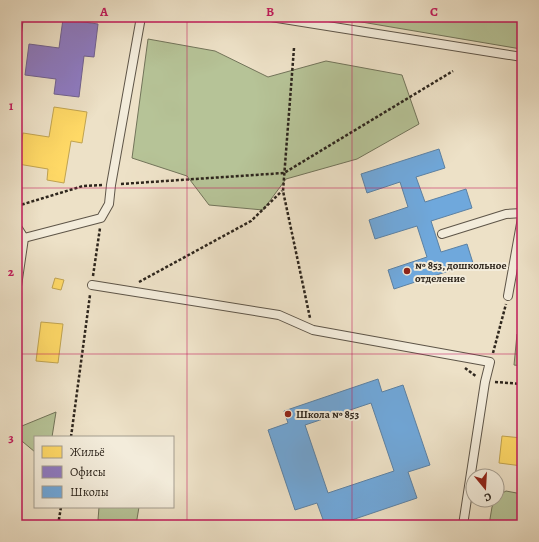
<svg xmlns="http://www.w3.org/2000/svg" width="539" height="542" viewBox="0 0 539 542" font-family="Alegreya,serif">
<style>
.green{fill:#b6c397;stroke:#72745a}
.homes{fill:#ffd966;stroke:#c0a350}
.offices{fill:#8e7cc3;stroke:#716291}
.schools{fill:#6fa8dc;stroke:#5c81a3;fill-rule:evenodd}
.lines{fill:none;stroke-linecap:round;stroke-linejoin:round}
.lane-casing{stroke:#5e5548;stroke-width:10}
.path{stroke:#2e261d;stroke-width:2.5;stroke-dasharray:3 2;stroke-linecap:butt}
.lane{stroke:#f3ecdb;stroke-width:8}
.grid{fill:none;stroke:#c2185b;stroke-width:1;stroke-opacity:0.55}
.poi-dot{fill:#8f2418;stroke:#f3ecdb;stroke-width:1.5}
.labels{text-anchor:middle;stroke-width:4;stroke-linejoin:round;paint-order:stroke}
.poi-label{font-size:11px;font-weight:bold;fill:#2e261d;stroke:#f3ecdb;text-anchor:start}
.neatline{fill:none;stroke:#c2185b;stroke-width:1.5}
.grid-label{font-size:13px;text-anchor:middle;font-weight:bold;fill:#c2185b}
</style>
<rect width="100%" height="100%" fill="#ede1c7"/>
<filter id="stains"><feTurbulence type="fractalNoise" baseFrequency=".005" numOctaves="4"/><feColorMatrix values="0 0 0 0 .2 0 0 0 0 .09 0 0 0 0 .02 0 0 0 .5 -.17"/></filter>
<radialGradient id="worn" r=".72"><stop offset=".6" stop-color="#630" stop-opacity="0"/><stop offset="1" stop-color="#630" stop-opacity=".3"/></radialGradient>
<g class="green">
<polygon points="332,17 522,17 522,49 521,49"/>
<polygon points="148,39 215,51 268,77 326,61 402,75 419,124 357,159 286,179 263,210 209,205 187,176 132,158"/>
<polygon points="517,334 522,335 522,366 514,365"/>
<polygon points="56,412 52,437 35,437 35,452 17,437 17,428"/>
<polygon points="506,491 522,494 522,525 489,525 492,507 495,500 497,500 497,496"/>
<polygon points="99,507 139,507 136,525 98,520"/>
</g>
<g class="homes">
<polygon points="54,107 87,112 82,143 71,141 64,183 47,180 48,169 18,164 23,133 49,137"/>
<polygon points="55,278 64,280 61,290 52,288"/>
<polygon points="41,322 63,324 58,363 36,361"/>
<polygon points="502,436 522,438 522,466 499,463"/>
</g>
<polygon class="offices" points="63,19 98,24 94,57 84,56 79,97 54,94 56,79 25,75 29,44 59,48"/>
<g class="schools">
<polygon points="439,149 445,168 416,177 425,202 466,189 472,208 431,221 441,252 467,244 473,263 394,289 388,270 427,257 417,226 375,239 369,220 408,207 400,182 367,193 361,174"/>
<path d="M378,379L382,392L403,385L430,465L408,472L417,498L337,525H325L317,503L295,510L268,430L288,423L284,411ZM371,403L394,471L328,493L305,425Z"/>
</g>
<g class="lines">
<g class="lane-casing">
<g id="lane">
<polyline points="271,17 522,57"/>
<polyline points="17,32 19,17"/>
<polyline points="17,227 24,238 17,286"/>
<polyline points="442,234 506,214 522,213"/>
<polyline points="24,238 101,218 109,204 111,185 141,17"/>
<polyline points="92,285 279,315 313,330 490,362 485,382 463,525"/>
<polyline points="508,296 522,218"/>
</g>
</g>
<g class="path">
<polyline points="294,48 283,191 310,318"/>
<polyline points="121,184 284,173 453,71"/>
<polyline points="17,206 83,186 102,185"/>
<polyline points="93,276 100,228"/>
<polyline points="139,282 251,221 282,191"/>
<polyline points="493,353 506,304"/>
<polyline points="465,368 477,377"/>
<polyline points="495,382 522,384"/>
<polyline points="71,437 90,295"/>
<polyline points="58,525 61,507"/>
</g>
<use href="#lane" class="lane"/>
</g>
<path class="grid" d="M187,17V525M352,17V525M17,188H522M17,354H522"/>
<g class="poi-dot">
<circle cx="407" cy="271" r="4"/>
<circle cx="288" cy="414" r="4"/>
</g>
<g class="labels">
<g class="poi-label">
<text x="415" y="269">№ 853, дошкольное<tspan x="415" dy="13">отделение</tspan></text>
<text x="296" y="418">Школа № 853</text>
</g>
</g>
<rect width="539" height="542" fill="none" stroke="#ede1c7" stroke-width="44"/>
<rect x="34" y="436" width="140" height="72" fill="#f3ecdb" stroke="#a49d8f"/>
<rect x="42" y="446" width="20" height="12" fill="#ffd966" stroke="#a49d8f"/>
<text x="70" y="456" font-size="12" fill="#2e261d">Жильё</text>
<rect x="42" y="466" width="20" height="12" fill="#8e7cc3" stroke="#a49d8f"/>
<text x="70" y="476" font-size="12" fill="#2e261d">Офисы</text>
<rect x="42" y="486" width="20" height="12" fill="#6fa8dc" stroke="#a49d8f"/>
<text x="70" y="496" font-size="12" fill="#2e261d">Школы</text>
<g transform="translate(485 488) rotate(162)"><circle r="19" fill="#f3ecdb" stroke="#a49d8f"/>
<path d="M0-3L7 15L0 10L-7 15Z" fill="#8f2418"/>
<text y="-6" font-size="11" font-weight="bold" text-anchor="middle" fill="#2e261d">С</text>
</g>
<rect x="22" y="22" width="495" height="498" class="neatline"/>
<g class="grid-label">
<text x="104" y="16">A</text>
<text x="270" y="16">B</text>
<text x="434" y="16">C</text>
<text x="11" y="110">1</text>
<text x="11" y="276">2</text>
<text x="11" y="442">3</text>
</g>
<rect width="100%" height="100%" filter="url(#stains)"/>
<rect width="100%" height="100%" fill="url(#worn)"/>
</svg>
